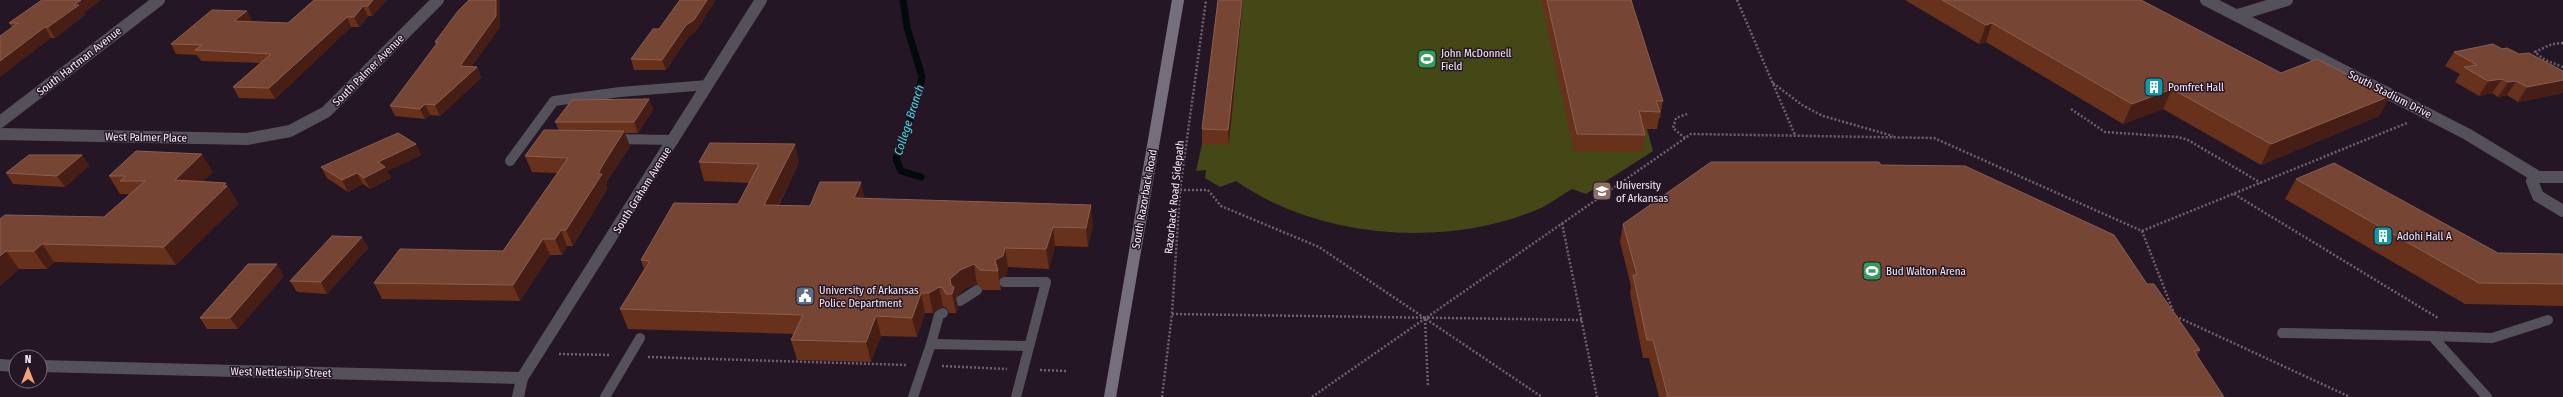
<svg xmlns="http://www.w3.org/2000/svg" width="2563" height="397" viewBox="0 0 2563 397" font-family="'Fira Sans Condensed',sans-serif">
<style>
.green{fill:#444716}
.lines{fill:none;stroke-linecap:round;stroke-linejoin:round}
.stream{stroke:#020a0b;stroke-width:7}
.path{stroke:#6f626f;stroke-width:2.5;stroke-dasharray:2 2;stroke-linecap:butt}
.service{stroke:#54515a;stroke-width:10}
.minor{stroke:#54515a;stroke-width:12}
.tertiary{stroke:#54515a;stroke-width:12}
.secondary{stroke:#746e7d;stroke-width:12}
.wall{fill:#67311b}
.shaded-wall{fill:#461e15}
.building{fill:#764533;stroke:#8a5f52}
.labels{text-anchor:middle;stroke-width:3;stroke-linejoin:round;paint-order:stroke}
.poi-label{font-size:11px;fill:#f6ecf6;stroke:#251625;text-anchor:start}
.street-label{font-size:11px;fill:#f6ecf6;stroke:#251625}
.water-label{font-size:12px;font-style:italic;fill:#45d7e1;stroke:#251625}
</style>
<rect width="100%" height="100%" fill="#251625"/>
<path class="green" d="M1221,0H1623L1660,118H1653L1657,129H1647L1653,151L1586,194L1572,189C1562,195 1551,203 1541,208C1448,249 1319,239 1236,181L1220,187L1205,178L1206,170L1196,171L1202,144Z"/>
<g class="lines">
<polyline class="stream" points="903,0 907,27 922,77 917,99 896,159 901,171 921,177"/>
<g class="path">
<polyline points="1737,0 1795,135"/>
<polyline points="2563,43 2552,44 2535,52 2545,60 2563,67"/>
<polyline points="1773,83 1802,105 1823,116 1893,136"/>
<polyline points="2071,109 2105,132 2178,137 2188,140 2261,183"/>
<polyline points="1685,138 1673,128 1676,118 1687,114"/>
<polyline points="1180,190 1208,190 1221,206 1319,247 1542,397"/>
<polyline points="2234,194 2438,318"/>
<polyline points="1562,223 1597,397"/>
<polyline points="2142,231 2407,123"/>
<polyline points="1172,314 1582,320"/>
<polyline points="1425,319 1428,387"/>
<polyline points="559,354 611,355"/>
<polyline points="648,357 907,365"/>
<polyline points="942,366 1007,369"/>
<polyline points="1040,370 1067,371"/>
<polyline points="1162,397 1172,314 1180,190 1206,0"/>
<polyline points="1312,397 1691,134 1934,138 2142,231 2175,316 2350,397"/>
</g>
<g class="service">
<polyline points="615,139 674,140"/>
<polyline points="510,161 554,101 620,92 708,85"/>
<polyline points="1004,282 1046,282 1016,397"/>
<polyline points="960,301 977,290"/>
<polyline points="2282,333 2432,336 2487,397"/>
<polyline points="2432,336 2492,338 2548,320"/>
<polyline points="931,344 939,315 943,313"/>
<polyline points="605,397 640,338"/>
<polyline points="913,397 931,344 1029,346"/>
</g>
<g class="minor">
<polyline points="2238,15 2287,0"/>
<polyline points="0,122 159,0"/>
<polyline points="0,134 247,139 290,131 326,112 438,0"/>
<polyline points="0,365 16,366"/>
<polyline points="40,366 522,378"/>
<polyline points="518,397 522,378 761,0"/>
</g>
<g class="tertiary">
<polyline points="2206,0 2467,134 2538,177"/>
<polyline points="2563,177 2538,177 2532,181 2538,196 2563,211"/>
</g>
<polyline class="secondary" points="1110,397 1178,0"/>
</g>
<g class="wall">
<polygon points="42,0 101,0 83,13 85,15 55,38 51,38 12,27 9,23"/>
<polygon points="314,0 387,0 372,16 368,16 359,27 351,27 275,99 239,98 233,87 260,63 201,61 197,55 176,54 171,44 252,21 251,22 288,23"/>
<polygon points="469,0 500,0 500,27 471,67 477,67 481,78 440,116 430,115 425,119 395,116 390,106 436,45 435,42"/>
<polygon points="1218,0 1243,0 1229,144 1202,144 1202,129"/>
<polygon points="1541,0 1631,0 1663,101 1660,118 1659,118 1657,129 1644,129 1645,135 1642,152 1574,151"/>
<polygon points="1905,0 2141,0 2281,73 2390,96 2379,116 2261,165 2163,109 2123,124 1986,42 1979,44"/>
<polygon points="659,29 697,30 689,36 666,70 634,70 631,59"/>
<polygon points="2502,49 2519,54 2563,71 2563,93 2518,102 2507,95 2498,97 2492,93 2479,96 2455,82 2460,74 2445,66 2454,52"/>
<polygon points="649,99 653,110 638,133 625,133 630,146 607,181 606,185 607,189 573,246 567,246 562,255 550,255 520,301 382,299 374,283 503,251 557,173 532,172 525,156 559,130 555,122"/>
<polygon points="416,144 421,155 387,171 391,178 370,189 363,184 348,192 327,178 321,167"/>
<polygon points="82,155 89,166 65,187 13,184 6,173"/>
<polygon points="699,162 799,162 779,205 810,206 864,199 1093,224 1088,247 1055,246 1049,269 1008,267 1006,276 999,279 1001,290 983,290 977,284 964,289 956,297 958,307 956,313 949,313 947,308 943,307 933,313 925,313 917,337 881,336 871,362 797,360 791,340 794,334 628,329 620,309 644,269 641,260 738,204 749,183 704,181"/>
<polygon points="1881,165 2147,284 2200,350 2197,356 2224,397 1659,397 1649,358 1643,358 1630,293 1631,286 1620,242 1623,224"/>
<polygon points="213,172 202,182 226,183 238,204 176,265 54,262 47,269 19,269 0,286 0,219 104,217 129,195 128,194 120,194 109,176"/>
<polygon points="2296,179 2498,253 2563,254 2563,306 2465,304 2285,199"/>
<polygon points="362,237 368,248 327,294 297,292 290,281"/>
<polygon points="284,276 238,329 207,329 200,318"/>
</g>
<g class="shaded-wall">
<polygon points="81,0 101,0 83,13 85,15 55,38 48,27 74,5"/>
<polygon points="373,0 387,0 372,16 368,6"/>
<polygon points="496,0 500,0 500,27 464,77 460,66"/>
<polygon points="707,0 716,0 697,30 689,36 666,70 662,60 686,25"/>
<polygon points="1242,0 1243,0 1229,144 1228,130"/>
<polygon points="363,6 368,16 359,27 354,17"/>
<polygon points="247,11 252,21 240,31 234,21"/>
<polygon points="347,17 351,27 275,99 269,88"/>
<polygon points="1992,23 1986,42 1979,44 1986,25"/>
<polygon points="45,27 51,38 0,77 0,61"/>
<polygon points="477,67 481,78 440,116 435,105"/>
<polygon points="2502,79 2492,93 2479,96 2488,81"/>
<polygon points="2563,80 2563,93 2518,102 2527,87"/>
<polygon points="2516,81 2507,95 2498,97 2508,82"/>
<polygon points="2172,89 2163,109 2123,124 2132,104"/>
<polygon points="2390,96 2379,116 2261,165 2271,144"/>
<polygon points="649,99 653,110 638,133 634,122"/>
<polygon points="425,104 430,115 425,119 420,109"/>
<polygon points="624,131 630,146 607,181 606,185 607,189 573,246 566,230 602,166"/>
<polygon points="416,144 421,155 387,171 391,178 370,189 364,178 378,162"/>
<polygon points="795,144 799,162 769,224 764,205"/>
<polygon points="202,154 213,172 186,198 175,180"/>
<polygon points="82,155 89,166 65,187 57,176"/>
<polygon points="357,173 363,184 348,192 342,180"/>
<polygon points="861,182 865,201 854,198"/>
<polygon points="226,183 238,204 176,265 164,247"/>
<polygon points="1091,205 1093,224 1088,247 1086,228"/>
<polygon points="1053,227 1055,246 1049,269 1046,249"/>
<polygon points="561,230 567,246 562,255 555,239"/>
<polygon points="362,237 368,248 327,294 321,282"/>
<polygon points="543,239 550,255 520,301 513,285"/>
<polygon points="42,244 54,262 47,269 34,251"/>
<polygon points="1005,248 1008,267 1006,276 999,279 998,271 995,260"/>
<polygon points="6,251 19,269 0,286 0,256"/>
<polygon points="277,264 284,276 238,329 230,318"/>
<polygon points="974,264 977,284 964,289 956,297 958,307 956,313 952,294 950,279 960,270"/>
<polygon points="939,287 943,307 933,313 929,293"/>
<polygon points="921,293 925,313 917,337 912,318"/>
<polygon points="876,316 881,336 871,362 866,342"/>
</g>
<g class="building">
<polygon points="42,0 81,0 74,5 79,5 48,27 45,27 0,61 0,36 18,23 9,23"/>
<polygon points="314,0 373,0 368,6 363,6 354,17 347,17 269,88 233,87 271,54 195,50 202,45 171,44 212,10 247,11 234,21 288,23"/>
<polygon points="469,0 496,0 496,16 460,66 477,67 435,105 425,104 420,109 390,106 438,42 435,42 458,11"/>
<polygon points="680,0 707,0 694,20 686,25 662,60 631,59 653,29 659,29"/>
<polygon points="1218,0 1242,0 1228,130 1202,129"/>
<polygon points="1547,0 1631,0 1663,101 1656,101 1660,112 1639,111 1645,135 1577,134"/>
<polygon points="1942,0 2141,0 2281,73 2317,59 2390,96 2271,144 2172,89 2132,104 1992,23 1986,25"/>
<polygon points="2493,44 2502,49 2507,48 2519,54 2529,53 2563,71 2563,80 2527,87 2516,81 2508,82 2502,79 2488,81 2464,67 2477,65 2454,52"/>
<polygon points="649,99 634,122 555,122 572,100"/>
<polygon points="544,130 624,131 602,166 598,174 602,174 566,230 561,230 555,239 543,239 513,285 374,283 400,249 503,251 568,158 525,156"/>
<polygon points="398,133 416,144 378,162 385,167 364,178 357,173 342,180 321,167"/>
<polygon points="710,143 795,144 764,205 810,206 820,182 861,182 854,198 1091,205 1086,228 1053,227 1046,249 1005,248 1003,256 995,260 998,271 980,270 974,264 960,270 950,279 951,285 954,287 952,294 946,294 943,288 939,287 929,293 921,293 912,318 876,316 866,342 791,340 803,315 620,309 650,261 641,260 674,203 738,204 759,164 699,162"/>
<polygon points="136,151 202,154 175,180 226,183 223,186 227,186 164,247 42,244 34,251 6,251 0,256 0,219 5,215 104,217 145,181 120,181 126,176 109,176"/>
<polygon points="29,155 82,155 57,176 6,173"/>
<polygon points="1711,162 1879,162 1881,165 1965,166 2114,235 2147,284 2154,284 2200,350 2194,351 2224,397 1668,397 1653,340 1647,340 1633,275 1637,275 1623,224"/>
<polygon points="2334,163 2498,253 2563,254 2563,284 2479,283 2296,179"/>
<polygon points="332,236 362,237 321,282 290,281"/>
<polygon points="248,264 277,264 230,318 200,318"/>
</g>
<defs>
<g id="stadium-square" transform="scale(1)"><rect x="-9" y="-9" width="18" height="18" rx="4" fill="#2e9e5b" stroke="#251625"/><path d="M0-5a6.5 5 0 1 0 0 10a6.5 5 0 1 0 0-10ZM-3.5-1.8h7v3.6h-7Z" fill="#fff"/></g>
<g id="building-square" transform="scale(1)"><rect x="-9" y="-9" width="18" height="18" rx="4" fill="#0f9aa8" stroke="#251625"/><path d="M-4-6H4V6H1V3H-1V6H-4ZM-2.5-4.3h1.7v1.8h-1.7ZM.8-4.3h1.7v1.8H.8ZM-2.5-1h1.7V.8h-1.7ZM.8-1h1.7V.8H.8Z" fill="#fff"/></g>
<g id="university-square" transform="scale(1)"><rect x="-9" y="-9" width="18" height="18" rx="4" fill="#8d6e63" stroke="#251625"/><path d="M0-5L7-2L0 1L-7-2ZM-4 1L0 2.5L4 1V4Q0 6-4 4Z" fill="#fff"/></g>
<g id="civic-square" transform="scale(1)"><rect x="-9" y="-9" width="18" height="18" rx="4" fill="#5c6f8a" stroke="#251625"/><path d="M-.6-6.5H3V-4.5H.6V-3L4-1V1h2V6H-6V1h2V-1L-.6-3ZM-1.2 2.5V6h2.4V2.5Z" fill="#fff"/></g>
</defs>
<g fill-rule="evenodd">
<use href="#stadium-square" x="1427" y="59"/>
<use href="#building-square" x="2154" y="87"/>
<use href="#university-square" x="1602" y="191"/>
<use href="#building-square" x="2383" y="236"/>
<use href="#stadium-square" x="1872" y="271"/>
<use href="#civic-square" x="805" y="296"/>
</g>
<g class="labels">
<g class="poi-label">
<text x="1441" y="57">John McDonnell<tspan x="1441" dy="13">Field</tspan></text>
<text x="2168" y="91">Pomfret Hall</text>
<text x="1616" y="189">University<tspan x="1616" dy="13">of Arkansas</tspan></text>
<text x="2397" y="240">Adohi Hall A</text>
<text x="1886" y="275">Bud Walton Arena</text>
<text x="819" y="294">University of Arkansas<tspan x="819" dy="13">Police Department</tspan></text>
</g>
<g class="street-label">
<text transform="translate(79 61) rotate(-38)" y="4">South Hartman Avenue</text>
<text transform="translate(368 70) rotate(-45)" y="4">South Palmer Avenue</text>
<text transform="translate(2390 94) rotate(27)" y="4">South Stadium Drive</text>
<text transform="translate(146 137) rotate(1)" y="4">West Palmer Place</text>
<text transform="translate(642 190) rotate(-58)" y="4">South Graham Avenue</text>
<text transform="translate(1174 197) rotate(-84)" y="4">Razorback Road Sidepath</text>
<text transform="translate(1144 199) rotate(-80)" y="4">South Razorback Road</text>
<text transform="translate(281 372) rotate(1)" y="4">West Nettleship Street</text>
</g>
<g class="water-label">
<text transform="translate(909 120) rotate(-72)" y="4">College Branch</text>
</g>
</g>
<g transform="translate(28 369)"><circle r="19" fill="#251625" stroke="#796c79"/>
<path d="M0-3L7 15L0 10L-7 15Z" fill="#f0a27a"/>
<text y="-6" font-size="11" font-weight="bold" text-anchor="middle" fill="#f6ecf6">N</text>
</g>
</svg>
